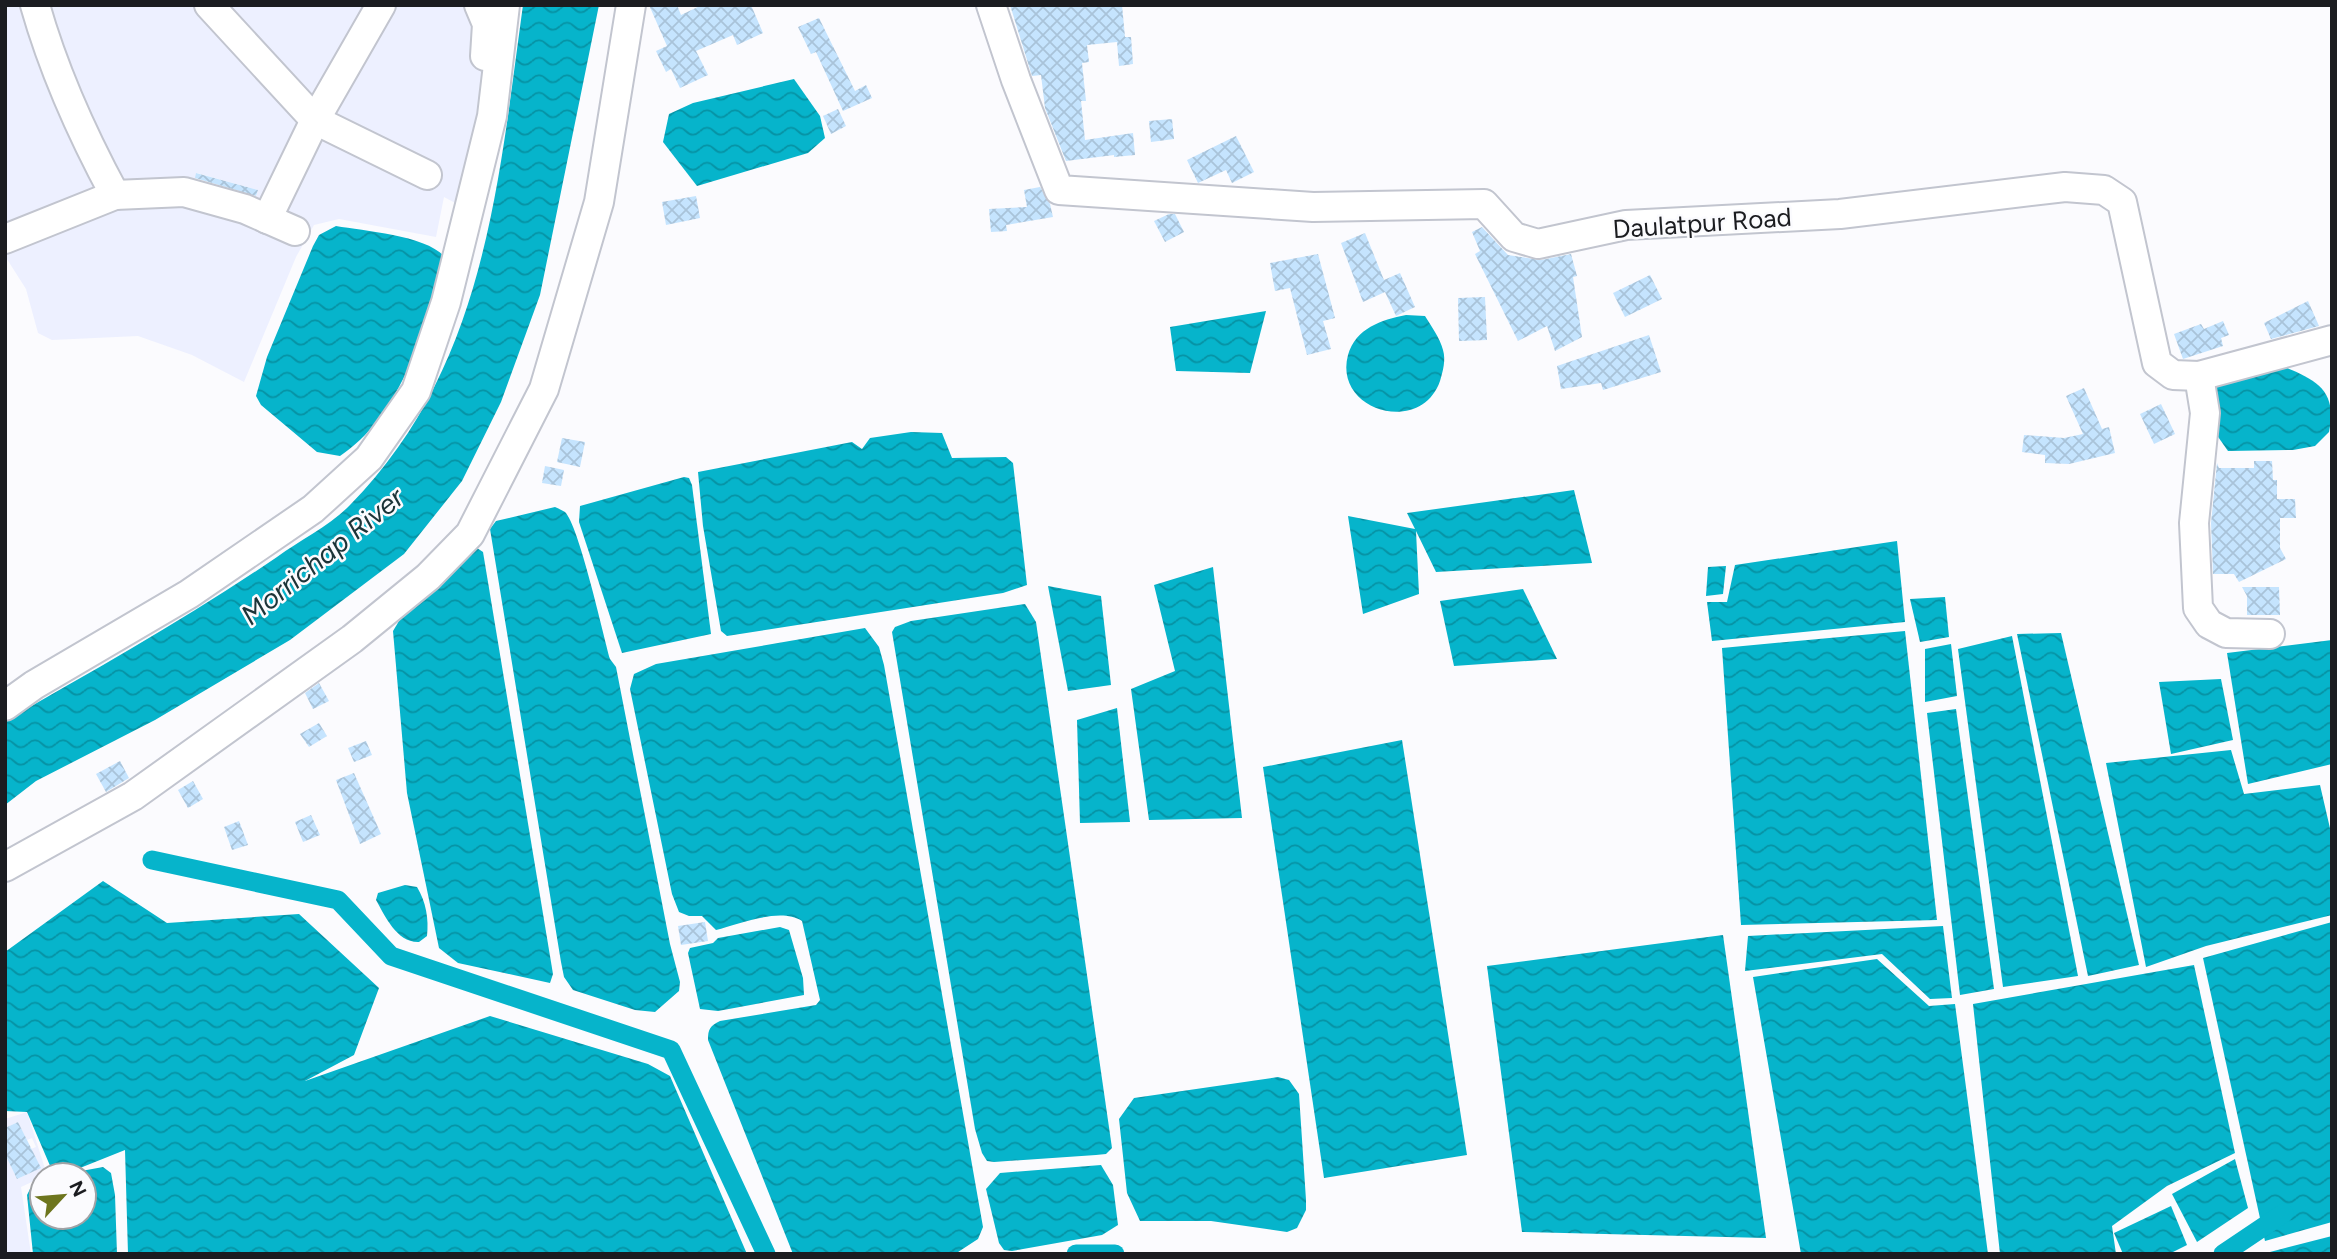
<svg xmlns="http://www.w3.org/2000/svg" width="2337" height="1259" viewBox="0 0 2337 1259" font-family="Figtree,sans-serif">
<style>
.built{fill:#edf0ff;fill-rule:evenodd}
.water{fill:url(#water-waves)}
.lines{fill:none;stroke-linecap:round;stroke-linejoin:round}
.canal{stroke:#06b4cb;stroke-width:19}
.building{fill:url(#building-cross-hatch)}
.minor-casing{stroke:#c2c5cf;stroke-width:32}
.minor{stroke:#fff;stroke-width:28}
.labels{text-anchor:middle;stroke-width:5;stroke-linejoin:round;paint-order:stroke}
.street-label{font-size:26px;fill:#1b1c20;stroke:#fbfbfe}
.water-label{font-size:28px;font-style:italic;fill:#1c3438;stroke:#fbfbfe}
</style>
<defs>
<pattern id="water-waves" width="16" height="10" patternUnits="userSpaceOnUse" patternTransform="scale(1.75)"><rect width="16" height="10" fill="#06b4cb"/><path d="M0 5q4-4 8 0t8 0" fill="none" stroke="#0692a4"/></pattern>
<pattern id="building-cross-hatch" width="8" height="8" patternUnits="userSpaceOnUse" patternTransform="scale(1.75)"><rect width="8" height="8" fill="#c5e4fe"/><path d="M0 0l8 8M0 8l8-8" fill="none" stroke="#a9c3d9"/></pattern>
</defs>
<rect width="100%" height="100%" fill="#fbfbfe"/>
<g class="built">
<path d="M5,5H493L488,86L459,205L444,197L436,237L339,219L314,225L296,257L244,382L192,355L138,336L52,340L38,333L26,289L5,256ZM197,173L258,190L253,208L192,190Z"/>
<polygon points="27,1112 47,1175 21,1187 31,1254 5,1254 5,1154 17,1179 40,1168 31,1149 36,1147 32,1138 27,1140 18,1122 5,1128 5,1119"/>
</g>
<g class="water">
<path d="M523,5H599L540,295L501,402L462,481L404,554L290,640L155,720L36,781L5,805V721C97,669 189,617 277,557C300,540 331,525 350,505C485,368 498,185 523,5Z"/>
<polygon points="794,79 820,116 825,138 808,153 697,186 663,142 669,114 693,103"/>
<path d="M336,226C364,231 424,235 444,256L445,278C419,340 399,417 340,456L317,452L261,405L256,396L267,357L313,246L319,235Z"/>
<polygon points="1266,311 1250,373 1176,371 1170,327"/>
<path d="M1406,315L1425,316C1431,326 1440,338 1443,350C1446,360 1443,371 1440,381C1421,436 1333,411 1348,355C1356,328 1381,320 1406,315Z"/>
<path d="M2285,367C2319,381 2337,392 2329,432L2315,446L2293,450L2228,451L2209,424L2210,382L2260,369Z"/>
<polygon points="911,432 942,433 952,458 1006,457 1013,463 1027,585 1003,593 727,636 721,631 703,526 698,472 852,442 862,449 870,438"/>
<polygon points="684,477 689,478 692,485 711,634 622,653 579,522 580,506"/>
<polygon points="1574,490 1592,563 1436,572 1416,531 1419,594 1363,614 1348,516 1415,529 1407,513"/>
<path d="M555,507C559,509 562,510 565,512C579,526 603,634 610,659L616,667L670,944L680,982L679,991L655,1012L635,1010L573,990L564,977L561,962L490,529L496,521Z"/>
<polygon points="1897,541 1905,622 1712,641 1707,602 1727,602 1735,565"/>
<polygon points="477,548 483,552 553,974 550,983 458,963 439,948 407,793 393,631 399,621"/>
<polygon points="1726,566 1723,594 1706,596 1708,567"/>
<polygon points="1213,567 1242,818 1149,820 1131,689 1175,671 1154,585"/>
<polygon points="1048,586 1101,596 1111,685 1068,691"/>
<polygon points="1523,589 1557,659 1454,666 1440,601"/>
<polygon points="1945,597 1949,637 1920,642 1910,599"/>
<polygon points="1025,604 1036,622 1112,1148 1106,1154 1096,1155 994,1162 987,1161 982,1153 975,1129 892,632 895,627 911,621"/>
<path d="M865,628L879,647L884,665L983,1227L978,1239L955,1254H793L708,1040C708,1029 710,1026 720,1021L816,1005L820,1000L802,921C780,907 740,924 716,930L702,916H689L679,912L672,894L630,689L634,674L656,664Z"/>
<polygon points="1905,631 1937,920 1741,925 1722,648"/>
<polygon points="2061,633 2139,965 2088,976 2017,634"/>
<polygon points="2012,636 2078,976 2003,987 1958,649"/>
<polygon points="2332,640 2332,764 2248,784 2227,653"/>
<polygon points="1951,644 1957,696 1925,702 1925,649"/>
<polygon points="2221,679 2233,740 2171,754 2159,682"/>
<polygon points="1117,708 1130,822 1080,823 1077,720"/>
<polygon points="1956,709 1994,989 1960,995 1927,713"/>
<polygon points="1402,740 1467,1155 1324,1178 1263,767"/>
<polygon points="2231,750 2244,794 2320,785 2332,837 2332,915 2206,946 2146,967 2106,763"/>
<polygon points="103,881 167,923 299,914 379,988 354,1055 305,1081 490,1016 648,1064 670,1076 747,1254 128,1254 125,1150 65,1174 103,1167 111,1173 115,1195 117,1254 33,1254 27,1195 30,1189 42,1182 42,1217 84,1217 84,1175 54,1175 27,1112 5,1111 5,952"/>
<path d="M405,885L417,887C426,902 429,919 427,936L419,942C397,943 385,916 376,900L378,893Z"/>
<polygon points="2332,922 2332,1222 2265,1241 2203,958"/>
<polygon points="1943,926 1952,998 1930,999 1882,954 1745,971 1748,936"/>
<polygon points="780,927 789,930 803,978 804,995 718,1011 700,1009 688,953 690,948 713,943 718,938"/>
<polygon points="1723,935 1766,1238 1522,1232 1487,966"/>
<polygon points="1877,959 1929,1006 1955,1004 1988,1254 1801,1254 1753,977"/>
<polygon points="2194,965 2235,1153 2167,1186 2112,1226 2116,1254 2000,1254 1973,1004"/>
<polygon points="1278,1077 1289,1080 1299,1094 1306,1200 1306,1210 1297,1228 1287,1232 1211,1221 1140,1221 1127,1193 1119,1119 1134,1098"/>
<polygon points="2235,1159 2248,1208 2197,1242 2172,1194"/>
<polygon points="1101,1165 1113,1185 1118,1225 1102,1235 1012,1251 1004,1250 999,1243 986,1189 1000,1173"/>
<polygon points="2171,1206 2187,1245 2169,1254 2123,1254 2114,1233"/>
<polygon points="2332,1236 2332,1254 2270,1254 2270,1252"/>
</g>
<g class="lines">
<g class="canal">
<polyline points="152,860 338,900 391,956 671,1050 766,1254"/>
<polyline points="1076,1254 1115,1254"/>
<polyline points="2223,1254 2284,1213"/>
</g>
</g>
<g class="building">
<polygon points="649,5 677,5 681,15 702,5 751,5 763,33 737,45 733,35 696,51 708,75 680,88 671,69 666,72 656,51 667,46"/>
<polygon points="1010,5 1122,5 1125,37 1131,37 1133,64 1119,66 1117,42 1087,45 1089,62 1082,63 1086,101 1081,101 1085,140 1133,133 1135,155 1114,157 1114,155 1066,161 1045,108 1041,75 1032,76"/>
<polygon points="819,18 855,91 866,85 872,98 843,111 816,52 811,54 798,27"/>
<polygon points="838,109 846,126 831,134 823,116"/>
<polygon points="1172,119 1174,139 1151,142 1149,121"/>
<polygon points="1236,136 1254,172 1232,183 1226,170 1198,183 1187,160"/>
<polygon points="196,173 258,190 256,196 195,178"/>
<polygon points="1040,187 1050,204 1053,217 1006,225 1007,231 991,232 989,209 1027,207 1024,190"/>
<polygon points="696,196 700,218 666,225 662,202"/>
<polygon points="1169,214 1175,214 1184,232 1165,242 1154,221"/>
<polygon points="1482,227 1508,255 1541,260 1571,254 1577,276 1573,277 1582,337 1555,351 1547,326 1518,341 1475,254 1480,251 1472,232"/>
<polygon points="1365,233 1384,280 1400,273 1415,307 1396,316 1385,292 1363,302 1341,243"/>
<polygon points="1318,254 1335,318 1323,321 1331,349 1307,355 1290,288 1275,291 1270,263"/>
<polygon points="1650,275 1662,299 1625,317 1613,293"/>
<polygon points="1485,297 1487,340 1459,341 1458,298"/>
<polygon points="2308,301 2319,326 2271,339 2264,323"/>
<polygon points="2223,321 2229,335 2221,338 2223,346 2183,359 2174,334 2201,324 2204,329"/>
<polygon points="1649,335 1661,372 1603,390 1601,383 1561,389 1557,366"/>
<polygon points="2084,388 2102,429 2109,427 2115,453 2069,464 2045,463 2045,455 2022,452 2024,435 2064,438 2083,434 2066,396"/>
<polygon points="2161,404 2175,434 2154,444 2140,414"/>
<polygon points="562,438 585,442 580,467 557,462"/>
<polygon points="2254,461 2272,461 2273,480 2277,480 2277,499 2295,499 2296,518 2280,518 2280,548 2286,559 2239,582 2234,574 2213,574 2211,523 2217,463 2219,468 2254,468"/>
<polygon points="545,466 564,470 561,486 542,483"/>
<polygon points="2242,587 2279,587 2280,615 2247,615 2247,596"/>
<polygon points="319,683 329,701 313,709 305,693"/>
<polygon points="319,723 327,736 309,747 300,734"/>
<polygon points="366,741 372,755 354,762 348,748"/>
<polygon points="120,761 129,778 106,792 96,774"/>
<polygon points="354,773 381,834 360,844 336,780"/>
<polygon points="193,781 203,799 188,808 178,790"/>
<polygon points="311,815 320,835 303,842 295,822"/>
<polygon points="239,821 248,845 232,850 224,827"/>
<polygon points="705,922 708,941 681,945 678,926"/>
<polygon points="18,1122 41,1168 17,1179 5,1154 5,1128"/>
</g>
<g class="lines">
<g class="minor-casing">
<g id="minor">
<path d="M35,5C54,72 82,134 115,195L184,192L245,209L295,231"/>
<polyline points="209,5 315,120 427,175"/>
<polyline points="479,5 487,24 485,56"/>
<polyline points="991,5 1016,80 1059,190 1313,207 1484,204 1514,237 1538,244 1626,225 1840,214 2065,187 2104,190 2122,202 2157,363 2173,375 2199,376 2332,340"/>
<polyline points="267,219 315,120 381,5"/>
<polyline points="5,239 115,195"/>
<polyline points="2199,376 2205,413 2194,523 2198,608 2209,624 2226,633 2270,634"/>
<polyline points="5,706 34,685 189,594 313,509 369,458 416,391 446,302 492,116 505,5"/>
<polyline points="5,867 133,796 352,639 428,577 470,534 544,389 599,202 631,5"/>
</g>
</g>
<use href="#minor" class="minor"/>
</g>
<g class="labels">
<g class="street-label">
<text transform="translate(1702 223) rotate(-4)" y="9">Daulatpur Road</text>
</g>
<g class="water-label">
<text transform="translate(322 556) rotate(-39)" y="10">Morrichap River</text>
</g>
</g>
<rect width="2337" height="1259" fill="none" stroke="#1b1c20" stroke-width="14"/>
<g transform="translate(63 1196) rotate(64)"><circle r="33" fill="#fbfbfe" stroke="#a1a2a5" stroke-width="2"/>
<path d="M0-5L12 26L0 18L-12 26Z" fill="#6d751e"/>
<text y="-10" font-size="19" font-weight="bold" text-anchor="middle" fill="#1b1c20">N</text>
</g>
</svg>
